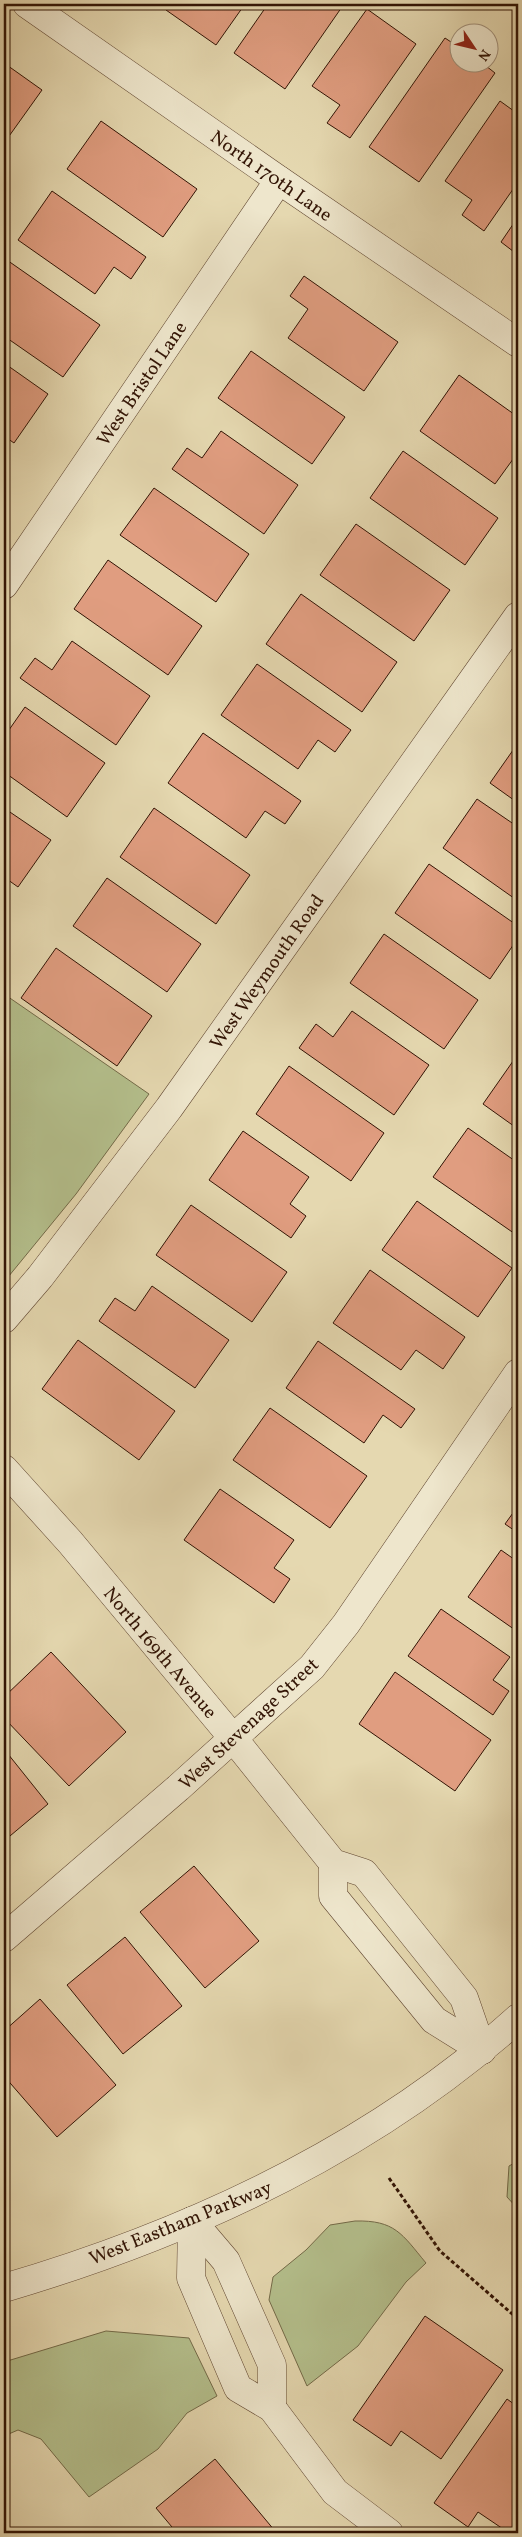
<svg xmlns="http://www.w3.org/2000/svg" width="522" height="2537" viewBox="0 0 522 2537" font-family="Vollkorn,serif">
<style>
.green{fill:#b4bf8c;stroke:#736a48}
.building{fill:#e09d80;stroke:#321405}
.lines{fill:none;stroke-linecap:round;stroke-linejoin:round}
.minor-casing{stroke:#5f4530;stroke-width:29}
.tertiary-casing{stroke:#5f4530;stroke-width:29}
.path{stroke:#321405;stroke-width:3;stroke-dasharray:4 2.5;stroke-linecap:butt}
.minor{stroke:#eee6cc;stroke-width:28}
.tertiary{stroke:#eee6cc;stroke-width:28}
.labels{text-anchor:middle;stroke-width:4;stroke-linejoin:round;paint-order:stroke}
.street-label{font-size:19px;fill:#321405;stroke:#eee6cc}
</style>
<rect width="100%" height="100%" fill="#e5d8b0"/>
<filter id="stains"><feTurbulence type="fractalNoise" baseFrequency=".004" numOctaves="4"/><feColorMatrix values="0 0 0 0 .2 0 0 0 0 .09 0 0 0 0 .02 0 0 0 .5 -.17"/></filter>
<radialGradient id="worn" r=".72"><stop offset=".6" stop-color="#630" stop-opacity="0"/><stop offset="1" stop-color="#630" stop-opacity=".3"/></radialGradient>
<g class="green">
<polygon points="4,994 149,1094 76,1194 4,1282"/>
<polygon points="518,2161 518,2209 507,2197 509,2166"/>
<path d="M355,2221C395,2220 402,2234 426,2263L406,2282L358,2346L307,2386L269,2300L273,2277L306,2250L330,2225Z"/>
<polygon points="106,2331 189,2338 217,2396 187,2413 158,2449 89,2497 41,2439 18,2430 4,2436 4,2362"/>
</g>
<g class="building">
<polygon points="170,4 245,4 216,45 166,10"/>
<polygon points="268,4 344,4 285,89 234,53"/>
<polygon points="367,9 416,44 350,138 327,123 340,105 312,86"/>
<polygon points="445,38 460,48 460,62 481,62 495,73 419,182 369,147"/>
<polygon points="4,63 42,90 7,139 4,136"/>
<polygon points="500,101 518,114 518,182 484,231 462,215 472,200 445,181"/>
<polygon points="101,121 197,189 163,237 67,169"/>
<polygon points="52,191 146,257 131,279 114,267 95,294 18,240"/>
<polygon points="518,217 518,255 501,242"/>
<polygon points="4,258 100,325 63,377 4,336"/>
<polygon points="304,276 398,342 364,391 288,338 308,309 290,296"/>
<polygon points="251,351 345,417 312,464 218,398"/>
<polygon points="4,363 48,394 14,443 4,436"/>
<polygon points="459,375 518,417 518,456 516,455 495,484 420,431"/>
<polygon points="221,431 298,485 264,534 172,469 187,448 202,458"/>
<polygon points="403,451 498,518 465,565 370,498"/>
<polygon points="154,488 249,554 216,602 120,535"/>
<polygon points="356,524 450,590 414,641 320,575"/>
<polygon points="108,560 202,626 168,675 74,609"/>
<polygon points="301,594 397,662 362,712 266,644"/>
<polygon points="72,641 150,696 116,745 20,678 35,658 52,670"/>
<polygon points="257,664 351,730 335,752 318,740 298,769 221,715"/>
<polygon points="25,707 105,763 67,817 4,772 4,737"/>
<polygon points="203,733 301,801 285,824 265,811 246,838 168,783"/>
<polygon points="518,743 518,803 490,783"/>
<polygon points="477,799 518,827 518,901 443,848"/>
<polygon points="4,808 51,840 18,887 4,877"/>
<polygon points="154,808 250,875 216,924 120,857"/>
<polygon points="429,864 518,926 518,938 490,979 395,913"/>
<polygon points="107,878 201,944 167,992 73,926"/>
<polygon points="384,934 478,1000 444,1049 350,983"/>
<polygon points="56,948 152,1016 117,1066 21,998"/>
<polygon points="352,1011 429,1065 394,1115 299,1048 316,1024 333,1037"/>
<polygon points="518,1054 518,1129 483,1104"/>
<polygon points="289,1066 384,1133 351,1181 256,1114"/>
<polygon points="468,1128 518,1163 518,1236 433,1177"/>
<polygon points="243,1131 309,1177 290,1204 306,1216 291,1238 209,1180"/>
<polygon points="417,1201 512,1268 478,1317 382,1250"/>
<polygon points="191,1205 287,1272 252,1322 156,1255"/>
<polygon points="370,1270 465,1337 443,1369 416,1350 401,1370 333,1323"/>
<polygon points="152,1286 229,1340 195,1388 99,1321 115,1298 135,1311"/>
<polygon points="78,1340 175,1411 139,1460 42,1389"/>
<polygon points="318,1341 415,1409 401,1428 383,1415 364,1443 286,1388"/>
<polygon points="270,1408 367,1476 330,1528 233,1460"/>
<polygon points="220,1489 294,1540 274,1568 290,1579 274,1603 184,1540"/>
<polygon points="518,1506 518,1533 505,1524"/>
<polygon points="501,1550 518,1562 518,1632 468,1597"/>
<polygon points="441,1609 510,1657 493,1680 509,1691 493,1715 408,1656"/>
<polygon points="51,1652 126,1732 69,1786 4,1718 4,1697"/>
<polygon points="395,1672 491,1740 455,1791 359,1724"/>
<polygon points="4,1749 48,1804 4,1841"/>
<polygon points="194,1866 259,1941 205,1988 140,1912"/>
<polygon points="125,1937 182,2006 123,2054 67,1985"/>
<polygon points="40,1999 116,2085 57,2137 4,2076 4,2031"/>
<polygon points="425,2316 503,2370 441,2459 401,2431 391,2446 353,2420"/>
<polygon points="507,2399 518,2407 518,2533 509,2533 478,2512 468,2527 434,2503"/>
<polygon points="215,2459 275,2531 272,2533 177,2533 156,2508"/>
</g>
<g class="lines">
<g class="minor-casing">
<g id="minor">
<polyline points="27,4 279,180 518,343"/>
<polyline points="4,585 279,180"/>
<polyline points="4,1319 40,1277 169,1108 518,616"/>
<polyline points="4,1469 70,1542 233,1738 333,1863 364,1873 464,1998 482,2050"/>
<polyline points="333,1863 333,1896 434,2020 482,2050"/>
<polyline points="4,1938 178,1788 312,1667 346,1624 518,1373"/>
<polyline points="192,2221 191,2278 238,2388 272,2408 335,2492 389,2533"/>
<polyline points="192,2221 226,2261 272,2365 272,2408"/>
</g>
</g>
<g class="tertiary-casing">
<path id="tertiary" d="M4,2288C191,2233 372,2149 518,2018"/>
</g>
<polyline class="path" points="389,2178 440,2251 518,2319"/>
<use href="#minor" class="minor"/>
<use href="#tertiary" class="tertiary"/>
</g>
<g class="labels">
<g class="street-label">
<text transform="translate(272 175) rotate(35)" y="7">North 170th Lane</text>
<text transform="translate(141 383) rotate(-56)" y="7">West Bristol Lane</text>
<text transform="translate(266 971) rotate(-55)" y="7">West Weymouth Road</text>
<text transform="translate(161 1652) rotate(50)" y="7">North 169th Avenue</text>
<text transform="translate(248 1723) rotate(-43)" y="7">West Stevenage Street</text>
<text transform="translate(180 2222) rotate(-22)" y="7">West Eastham Parkway</text>
</g>
</g>
<rect width="522" height="2537" fill="none" stroke="#e5d8b0" stroke-width="20"/>
<rect x="5" y="5" width="512" height="2527" fill="none" stroke="#321405" stroke-width="2.5"/>
<rect x="10" y="10" width="502" height="2517" fill="none" stroke="#321405"/>
<g transform="translate(474 48) rotate(125)"><circle r="24" fill="#eee6cc" stroke="#a3927c"/>
<path d="M0-4L9 19L0 12L-9 19Z" fill="#8f2418"/>
<text y="-8" font-size="14" font-weight="bold" text-anchor="middle" fill="#321405">N</text>
</g>
<rect width="100%" height="100%" filter="url(#stains)"/>
<rect width="100%" height="100%" fill="url(#worn)"/>
</svg>
